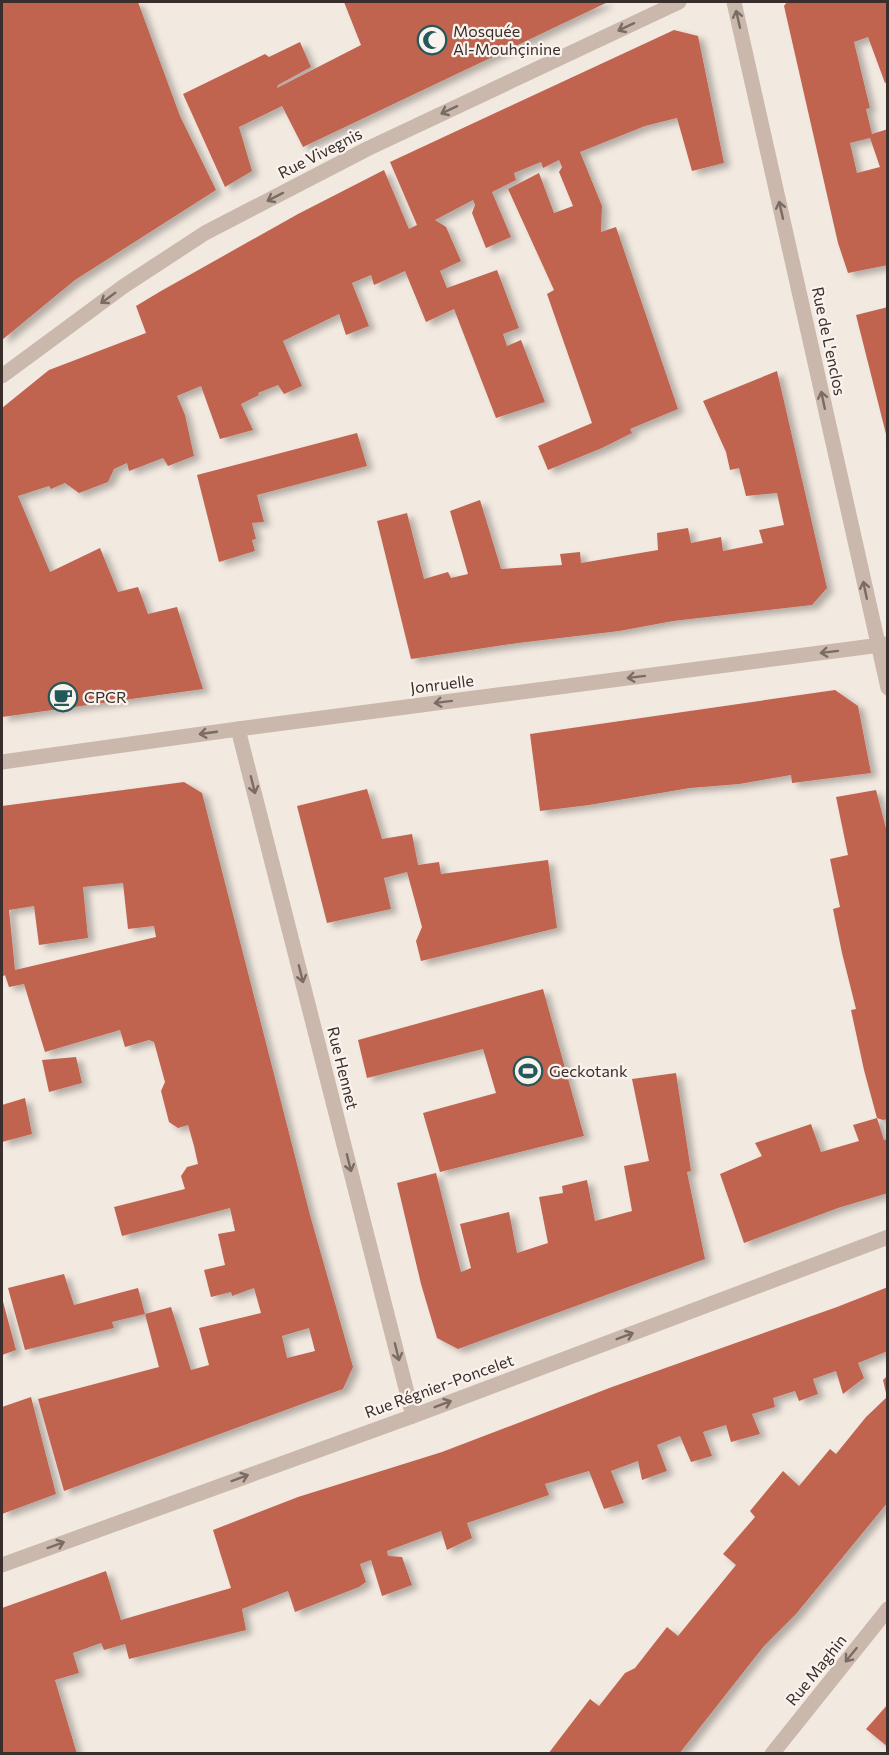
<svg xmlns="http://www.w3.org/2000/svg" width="889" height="1755" viewBox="0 0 889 1755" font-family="Commissioner,sans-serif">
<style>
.building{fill:#c06450;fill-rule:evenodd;filter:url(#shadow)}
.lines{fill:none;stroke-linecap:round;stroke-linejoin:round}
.street{stroke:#cab8ac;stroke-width:15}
.oneway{stroke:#7a6c65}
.labels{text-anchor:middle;stroke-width:4.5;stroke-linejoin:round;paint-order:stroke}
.poi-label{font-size:16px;fill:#392e2b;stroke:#faf3ed;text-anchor:start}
.street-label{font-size:16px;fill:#392e2b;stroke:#faf3ed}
</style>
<defs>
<filter id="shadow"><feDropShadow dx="6" dy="4" stdDeviation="3" flood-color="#0004"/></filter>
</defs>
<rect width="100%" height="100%" fill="#f2e9e0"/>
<g class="building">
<polygon points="2,2 138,2 180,116 216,190 75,280 2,340"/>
<polygon points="344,2 608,2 303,147 282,106 239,127 252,171 225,187 183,94 265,54 269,57 300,42 311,67 278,85 277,88 361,45"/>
<path d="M787,2H888V82L885,83L868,37L854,42L870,108L866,109L872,134L888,129V265L848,273L838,243L784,6ZM870,138L880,167L857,173L850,143Z"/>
<polygon points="674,30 698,36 724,163 692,171 677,118 645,126 580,152 602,206 601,232 616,227 678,409 630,429 632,433 602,448 548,470 538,446 592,423 547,294 554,290 508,189 539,173 554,213 573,206 559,172 562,167 559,160 543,168 541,162 514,173 516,180 492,192 511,237 486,248 472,213 475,205 473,200 435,220 446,227 461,261 440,271 447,288 497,270 519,328 503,334 507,346 521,340 545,402 496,418 454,309 426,322 405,271 374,285 371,275 352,283 369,326 346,335 339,314 283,341 302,386 284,394 278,385 258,393 259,395 241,404 253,430 220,439 201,386 177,396 185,415 194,456 168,466 163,458 129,471 127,463 114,469 108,482 79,493 65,483 51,489 49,486 18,496 50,572 100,548 118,592 138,587 148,614 177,607 203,689 2,717 2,408 49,370 146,333 136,306 161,291 298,214 384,170 409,229 417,225 390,162"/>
<polygon points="888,307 888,438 887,438 856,315"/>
<polygon points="777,371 827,588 812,605 673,621 619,631 518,643 411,659 377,521 407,513 424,579 448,572 451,578 468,574 450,511 480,500 501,569 562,565 560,554 580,552 581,563 658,550 657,533 688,528 691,543 721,537 723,551 763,543 759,530 784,525 777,493 746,496 739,468 730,470 726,452 703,401"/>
<polygon points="357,433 367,466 257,495 264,522 252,523 256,539 252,540 255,551 219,562 197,475"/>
<polygon points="835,690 858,706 871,773 792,783 791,775 739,784 690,788 589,805 540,811 530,734"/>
<path d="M184,782L202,793L310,1215L353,1367L343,1389L64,1491L38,1399L159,1367L145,1314L171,1307L191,1370L209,1365L199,1328L261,1313L254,1288L232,1296L231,1292L211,1297L204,1270L225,1265L218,1234L235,1231L230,1208L122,1236L114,1207L185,1189L181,1176L187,1167L198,1164L194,1146L188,1125L178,1128L169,1122L161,1091L165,1082L154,1042L149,1040L125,1047L120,1030L45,1052L24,984L9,987L5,975L2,977V806ZM123,883L128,929L154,926L156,937L15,970L9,910L34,906L39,945L88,938L83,887ZM309,1328L315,1351L287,1358L282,1336Z"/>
<polygon points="367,789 382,839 412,834 418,865 439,862 441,874 548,860 557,928 421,961 416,941 422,927 407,872 384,878 391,909 327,923 297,806"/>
<polygon points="876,790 888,836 888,1119 883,1120 877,1118 864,1070 851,1010 856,1009 842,953 833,909 840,907 830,859 848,855 836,797"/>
<polygon points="543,989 584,1136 440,1172 423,1113 496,1093 483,1049 367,1078 358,1040"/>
<polygon points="76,1057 82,1083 49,1092 42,1060"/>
<polygon points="676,1073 691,1171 687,1172 705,1259 458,1349 437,1338 421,1284 397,1183 436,1173 461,1272 471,1268 460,1224 509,1212 517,1253 548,1243 539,1197 563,1193 562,1186 587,1180 595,1221 632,1211 624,1166 649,1161 632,1079"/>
<polygon points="25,1098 32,1134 2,1142 2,1105"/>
<polygon points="877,1118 884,1140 888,1139 888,1193 838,1208 744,1243 720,1174 762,1156 755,1143 811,1124 821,1152 859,1141 853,1125"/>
<polygon points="64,1274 74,1305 138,1288 145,1314 112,1322 114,1328 25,1350 8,1288"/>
<polygon points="888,1287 888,1351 858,1363 864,1378 843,1394 836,1371 813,1379 818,1394 799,1401 795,1391 773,1398 775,1407 752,1414 760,1434 731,1442 726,1425 703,1432 712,1456 691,1462 680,1436 657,1445 667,1471 642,1480 638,1461 611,1471 624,1503 604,1509 589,1471 545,1484 549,1495 467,1523 472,1538 447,1550 441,1531 387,1551 388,1556 402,1557 412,1585 382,1596 371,1560 360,1564 366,1582 359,1587 295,1612 288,1591 242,1609 246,1630 129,1659 125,1644 104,1650 101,1643 73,1653 79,1673 55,1680 77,1754 2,1754 2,1608 106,1571 121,1620 231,1588 213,1530 298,1497 442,1452 612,1387 837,1307"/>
<polygon points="2,1298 16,1350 2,1355"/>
<polygon points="888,1375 888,1502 796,1614 764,1646 679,1754 548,1754 590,1699 599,1706 625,1673 635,1668 667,1627 678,1636 736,1565 723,1554 755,1517 750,1511 783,1471 799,1486 830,1449 836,1454 866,1417 887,1397 883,1380"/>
<polygon points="31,1397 56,1494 2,1514 2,1407"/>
<polygon points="888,1704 888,1747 866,1729"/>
</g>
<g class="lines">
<g class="street">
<polyline points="734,2 888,688"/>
<polyline points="2,376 124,286 205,233 367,149 679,2"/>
<polyline points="238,729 413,1416"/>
<polyline points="2,762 238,729 888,644"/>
<polyline points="2,1565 413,1416 888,1237"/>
<polyline points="772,1754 888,1609"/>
</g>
</g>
<defs><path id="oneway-shaft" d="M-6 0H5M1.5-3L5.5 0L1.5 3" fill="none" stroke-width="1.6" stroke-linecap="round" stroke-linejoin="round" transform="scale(1.5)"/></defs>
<g class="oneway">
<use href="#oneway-shaft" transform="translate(738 19) rotate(-103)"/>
<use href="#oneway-shaft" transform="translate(626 27) rotate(155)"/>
<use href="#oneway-shaft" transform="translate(449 110) rotate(155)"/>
<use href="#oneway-shaft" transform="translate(275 197) rotate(153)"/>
<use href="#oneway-shaft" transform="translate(781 210) rotate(-103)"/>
<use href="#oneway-shaft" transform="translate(108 298) rotate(144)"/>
<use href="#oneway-shaft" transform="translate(823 400) rotate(-102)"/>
<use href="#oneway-shaft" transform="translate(865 590) rotate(-102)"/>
<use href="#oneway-shaft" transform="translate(829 652) rotate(173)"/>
<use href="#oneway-shaft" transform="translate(636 677) rotate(173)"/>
<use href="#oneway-shaft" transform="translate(443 702) rotate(173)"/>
<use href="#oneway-shaft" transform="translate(208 733) rotate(172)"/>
<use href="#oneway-shaft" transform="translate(253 785) rotate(76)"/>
<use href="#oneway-shaft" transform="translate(301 974) rotate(76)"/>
<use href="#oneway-shaft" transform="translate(349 1163) rotate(76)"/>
<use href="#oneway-shaft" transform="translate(625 1336) rotate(-21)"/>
<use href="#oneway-shaft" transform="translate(397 1352) rotate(76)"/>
<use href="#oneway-shaft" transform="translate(443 1404) rotate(-21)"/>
<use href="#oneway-shaft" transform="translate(240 1478) rotate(-20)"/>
<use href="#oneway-shaft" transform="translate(56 1545) rotate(-20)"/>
<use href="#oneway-shaft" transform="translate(851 1655) rotate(129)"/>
</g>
<defs>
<g id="mosque-ring" transform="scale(1.5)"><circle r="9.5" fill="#faf3ed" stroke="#225959" stroke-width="1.5"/><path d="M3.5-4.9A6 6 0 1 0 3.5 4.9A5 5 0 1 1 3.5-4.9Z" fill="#225959"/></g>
<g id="cafe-ring" transform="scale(1.5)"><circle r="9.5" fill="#faf3ed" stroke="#225959" stroke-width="1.5"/><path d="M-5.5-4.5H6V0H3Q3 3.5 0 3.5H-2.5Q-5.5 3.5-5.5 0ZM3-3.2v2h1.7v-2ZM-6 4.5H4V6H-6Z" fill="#225959"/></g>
<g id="stadium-ring" transform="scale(1.5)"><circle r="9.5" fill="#faf3ed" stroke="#225959" stroke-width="1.5"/><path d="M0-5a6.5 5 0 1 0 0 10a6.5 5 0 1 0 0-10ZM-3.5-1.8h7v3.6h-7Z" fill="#225959"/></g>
</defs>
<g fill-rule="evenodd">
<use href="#mosque-ring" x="432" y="40"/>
<use href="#cafe-ring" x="63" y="697"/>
<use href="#stadium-ring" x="528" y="1071"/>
</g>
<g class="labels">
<g class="poi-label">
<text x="453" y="37">Mosquée<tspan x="453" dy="18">Al-Mouhçinine</tspan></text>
<text x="84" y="703">CPCR</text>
<text x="549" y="1077">Geckotank</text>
</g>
<g class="street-label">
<text transform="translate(320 153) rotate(-27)" y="6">Rue Vivegnis</text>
<text transform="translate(829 341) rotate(78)" y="6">Rue de L'enclos</text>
<text transform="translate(442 684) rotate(-7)" y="6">Jonruelle</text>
<text transform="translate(343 1068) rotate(76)" y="6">Rue Hennet</text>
<text transform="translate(439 1386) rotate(-20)" y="6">Rue Régnier-Poncelet</text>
<text transform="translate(816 1670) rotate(-51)" y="6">Rue Maghin</text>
</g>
</g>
<rect width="889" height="1755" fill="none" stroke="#392e2b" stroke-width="6"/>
</svg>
